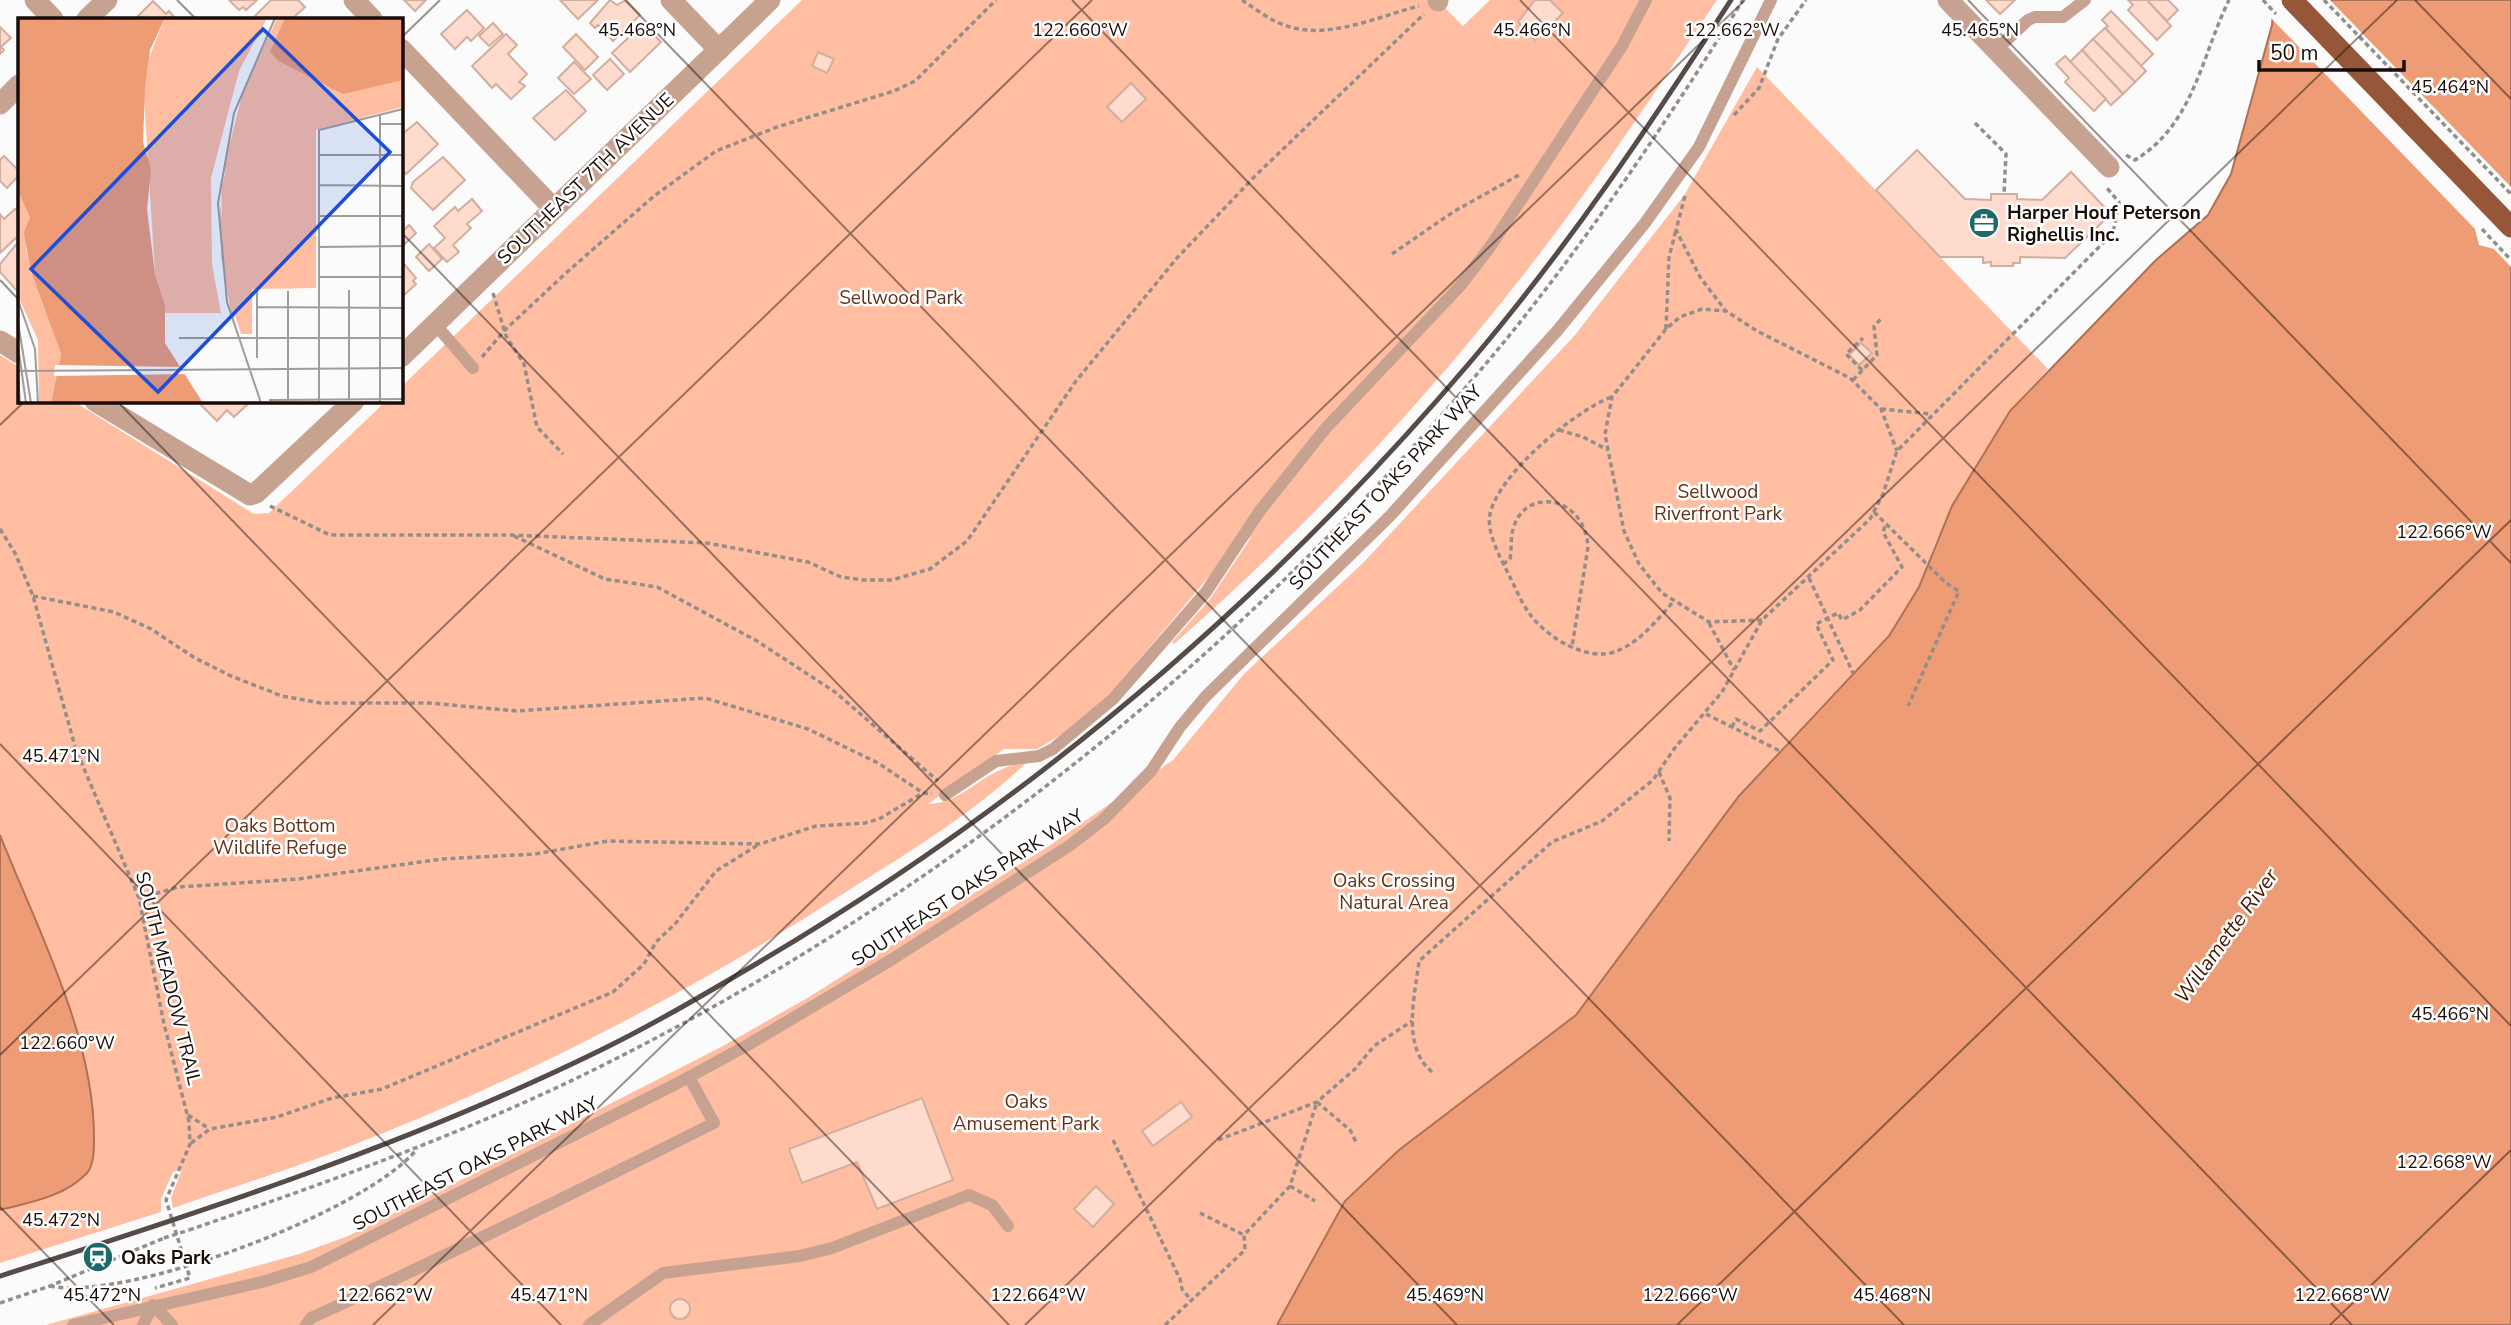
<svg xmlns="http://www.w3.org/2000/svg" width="2511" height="1325" viewBox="0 0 2511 1325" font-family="'Nunito Sans',sans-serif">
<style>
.green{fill:#ffbea1}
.water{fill:#ee9c76;stroke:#ae7155;stroke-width:2}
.pier{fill:#fbfbfb}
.building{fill:#fedbcc;stroke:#d2ae9e;stroke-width:2}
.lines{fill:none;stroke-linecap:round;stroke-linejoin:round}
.path{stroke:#948e8b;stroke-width:3.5;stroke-dasharray:5 3.5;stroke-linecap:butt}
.lane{stroke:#c7a291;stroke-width:12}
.street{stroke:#c7a291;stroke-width:21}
.primary{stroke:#965639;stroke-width:21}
.rail{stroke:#554b48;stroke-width:5}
.path-bridge{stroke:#948e8b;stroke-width:3.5;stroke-dasharray:5 3.5;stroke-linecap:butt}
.ticks{fill:none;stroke:#1a0d08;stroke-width:2;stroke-opacity:0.45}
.labels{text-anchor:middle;stroke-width:5;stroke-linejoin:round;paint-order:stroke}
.street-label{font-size:19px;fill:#1a0d08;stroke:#fff}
.poi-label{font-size:19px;font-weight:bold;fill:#1a0d08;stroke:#fff;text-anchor:start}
.park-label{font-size:19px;fill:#653016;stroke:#fff}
.water-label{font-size:21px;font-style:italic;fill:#491700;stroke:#fff}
.inset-road{fill:none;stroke:#a19c9a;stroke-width:2}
.view{fill:#1d4ed8;fill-opacity:0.15;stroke:#1d4ed8;stroke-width:3.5}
.inset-edge{fill:none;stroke:#1a0d08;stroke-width:3.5}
.ticks-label{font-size:18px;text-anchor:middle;fill:#1a0d08;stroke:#fff;stroke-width:5;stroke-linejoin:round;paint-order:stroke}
</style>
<rect width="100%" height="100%" fill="#fbfbfb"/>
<g class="green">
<path d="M802,0H1437L1463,26L1490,0H1717C1671,68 1625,138 1576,205C1460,365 1322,514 1174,644L1172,642L1210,599L1252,536L1206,580L1111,693L1076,726L1037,749H1004L928,804C965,804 985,766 1026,763C973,814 907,853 846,892C686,995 515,1083 338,1151C284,1171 228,1189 173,1208L171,1198L182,1169L173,1172L161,1199V1212L0,1263V355L19,367V401H73L254,514L269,513L386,401H401V387Z"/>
<polygon points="1757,67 2048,369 2010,411 1981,457 1935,544 1919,587 1889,636 1739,796 1576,1015 1399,1150 1345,1201 1277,1325 46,1325 299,1254 348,1236 469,1176 723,1046 809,997 1049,846 1173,760 1244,674 1364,562 1575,335 1685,194"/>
</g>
<g class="water">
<polygon points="2274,0 2511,0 2511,1325 1277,1325 1345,1201 1399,1150 1576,1015 1739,796 1889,636 1919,587 1952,506 2010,411 2156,260 2208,215 2231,174 2272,25"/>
<path d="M0,835C38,931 96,1039 94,1143C94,1152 93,1166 87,1173C64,1197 31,1202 0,1210Z"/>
</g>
<polygon class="pier" points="2270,0 2330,0 2511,187 2511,267 2494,249 2479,245 2475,229 2269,16"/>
<g class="building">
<polygon points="229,0 257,0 246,10 243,7 239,10"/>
<polygon points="271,0 298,0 305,7 292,19 258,19 255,16"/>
<polygon points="404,0 426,0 415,11"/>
<polygon points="560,0 598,0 578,19"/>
<polygon points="610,0 617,5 626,0 640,15 613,41 598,25 595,28 590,23"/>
<polygon points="1535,0 1550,0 1563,13 1535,40 1518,22"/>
<polygon points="1986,0 2015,0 2000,14"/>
<polygon points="2128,0 2147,0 2171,26 2157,40 2128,10 2133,5"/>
<polygon points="2147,0 2168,0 2178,10 2167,21"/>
<polygon points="153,1 166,14 169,11 176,19 135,19"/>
<polygon points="467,10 484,28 471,41 467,37 455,49 441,34"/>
<polygon points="2111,11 2153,54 2141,66 2105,28 2108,26 2102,20"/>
<polygon points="493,23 503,34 489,46 479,36"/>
<polygon points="643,24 661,42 630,72 612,53"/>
<polygon points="0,27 11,38 1,47 4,50 0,54"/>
<polygon points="2105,28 2146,71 2135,82 2093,39"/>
<polygon points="506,34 517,45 508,54 527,74 519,82 525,86 511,99 496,84 492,88 472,66"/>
<polygon points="576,34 598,57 585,70 563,47"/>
<polygon points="2093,39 2135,82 2123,94 2082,50"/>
<polygon points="2082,50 2123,94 2111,105 2070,62"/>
<polygon points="818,52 834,59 827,73 812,66"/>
<polygon points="2065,56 2106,99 2094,111 2065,82 2069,78 2056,64"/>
<polygon points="610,59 624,74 607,90 593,75"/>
<polygon points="574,62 591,79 574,94 558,78"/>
<polygon points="1131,83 1146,99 1122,122 1107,107"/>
<polygon points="566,90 586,111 555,140 533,118"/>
<polygon points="417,122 438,144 406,174 401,169 401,135"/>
<polygon points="1917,150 1965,199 1991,200 1991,194 2017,194 2017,199 2042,200 2071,172 2111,214 2065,258 2020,257 2020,263 2013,263 2013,266 1991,266 1991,262 1983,263 1983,257 1940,257 1876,190"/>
<polygon points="4,156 19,171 19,175 7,188 0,181 0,160"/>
<polygon points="443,157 465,180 433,210 411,188 413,182"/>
<polygon points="472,199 482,211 467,224 471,228 453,245 459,252 447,262 434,248 445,238 434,226 455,207 458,211"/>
<polygon points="15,209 19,213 19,235 0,253 0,214 4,219"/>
<polygon points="409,225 416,233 405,244 401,233"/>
<polygon points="19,241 19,293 0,272 0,264"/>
<polygon points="429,244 442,259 429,271 416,257"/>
<polygon points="404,264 416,278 413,281 416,284 401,298 401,267"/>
<polygon points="1861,343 1872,353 1859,365 1849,355"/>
<polygon points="197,401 249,401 250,402 234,417 227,410 217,421"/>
<polygon points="922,1098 953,1180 877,1209 857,1162 802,1183 789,1149"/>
<polygon points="1181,1102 1192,1117 1153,1146 1142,1131"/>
<polygon points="1096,1186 1114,1204 1093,1227 1074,1209"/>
<circle cx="680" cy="1309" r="10"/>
</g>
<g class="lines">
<g class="path">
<path d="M1242,0C1257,10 1272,22 1290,27C1331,39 1380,16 1419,6"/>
<polyline points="2263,0 2276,14"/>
<polyline points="2324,0 2511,194"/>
<polyline points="1734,115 1759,88 1778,39 1806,0"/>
<polyline points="1975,123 2006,154 2004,194"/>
<path d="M2126,155L2135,160C2194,124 2201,57 2229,0"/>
<polyline points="1685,196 1676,230 1700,277 1725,310"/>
<polyline points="2482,229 2511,260"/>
<polyline points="1392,254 1453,212 1519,175"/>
<polyline points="493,293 506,336 524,364 537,427 563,454"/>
<polyline points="1666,329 1669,257 1676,230"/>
<polyline points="482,357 505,330 566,273 654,196 716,151 777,127 894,91 915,81 996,0"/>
<polyline points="1862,370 1846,354 1863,338"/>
<polyline points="1853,380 1877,355 1874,326 1882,318"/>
<polyline points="1456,397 1478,395"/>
<path d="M1611,397C1574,412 1499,473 1490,514C1486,533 1501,559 1509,575C1515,587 1521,602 1529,613C1546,637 1587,663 1617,651C1640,642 1657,620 1673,602"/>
<polyline points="1881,409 1931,414"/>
<polyline points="1559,430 1583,437 1608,450"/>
<polyline points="270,506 330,535 509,535 707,543 808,562 841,577 864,580 892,580 930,569 967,541 1076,381 1177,258 1257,174 1424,14"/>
<polyline points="1874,512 1946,583 1959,591 1908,706"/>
<polyline points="0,529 15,553 33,596 76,750 139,898 164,1024 189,1122 190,1144 166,1200 190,1278 155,1288"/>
<polyline points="514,536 605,579 657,587 757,641 835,692 938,781"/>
<path d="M1503,564L1510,559C1512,548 1510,537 1514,526C1528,486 1585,497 1588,547L1572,647"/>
<polyline points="1809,578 1853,673"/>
<polyline points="33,596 114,612 151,629 195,658 231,676 282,696 321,703 429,703 517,711 705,698 808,729 878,763 923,793 932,794"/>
<polyline points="1762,620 1709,622 1662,593 1639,564 1624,531 1605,434 1612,397 1666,329 1680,317 1702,309 1726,311 1757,331 1850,378 1881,409 1897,451"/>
<polyline points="1709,623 1734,670"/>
<polyline points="1706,714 1780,751"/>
<polyline points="1732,727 1736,719 1760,731 1833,660 1816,624 1838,613 1842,620 1860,610 1902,567 1883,532 1886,523"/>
<polyline points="1659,772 1670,798 1669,841"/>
<polyline points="139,898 179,887 298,879 442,859 535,854 608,841 760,844 816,826 865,823 879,819 923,793"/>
<path d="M1432,1072C1401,1046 1415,996 1419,961L1552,842L1602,821L1653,780L1674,749L1722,692L1762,620L1870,519L1883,494L1897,451L2108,238L2114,228L2119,202L2106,187"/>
<polyline points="1317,1102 1350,1130 1356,1142"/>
<polyline points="188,1115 208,1128"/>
<polyline points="1113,1140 1180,1279 1182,1289 1191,1300"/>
<polyline points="1218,1140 1317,1102 1355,1069 1374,1046 1412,1021"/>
<polyline points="191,1143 210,1129 277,1117 332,1098 382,1089 613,992 644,964 656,942 675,924 716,871 758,845"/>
<polyline points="1290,1186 1315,1201"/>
<polyline points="1200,1213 1244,1235"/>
<path d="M189,1230C320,1185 452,1138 577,1078C935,904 1251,648 1504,342C1592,234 1669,118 1743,0"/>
<path d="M50,1286C128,1302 367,1211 417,1149"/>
<polyline points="0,1303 50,1286 164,1238"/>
<polyline points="1165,1325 1245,1250 1244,1235 1290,1186 1317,1102"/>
</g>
<g class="lane">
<polyline points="1996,50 2028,20 2035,17 2063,17 2085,0"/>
<polyline points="435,324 473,368"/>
<polyline points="945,795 996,761 1039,756 1053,749 1113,699 1206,592 1259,512 1325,429 1460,286 1490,247 1622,46 1646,0"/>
<polyline points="73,1325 262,1282 311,1267 678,1083 746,1046 891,960 1069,846 1104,819 1151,771 1180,727 1206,696 1390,516 1557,331 1645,223 1699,147 1771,0"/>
<polyline points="143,1325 153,1305 172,1325"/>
<path d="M306,1325L311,1318C447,1256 580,1190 714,1123L689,1077"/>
<polyline points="589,1325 663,1273 800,1256 832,1248 969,1195 992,1205 1008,1226"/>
</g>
<g class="street">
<polyline points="35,0 53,19"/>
<polyline points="354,0 372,19"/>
<polyline points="671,0 719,50"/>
<polyline points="1948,0 2109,167"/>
<polyline points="1438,1 1438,0"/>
<polyline points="87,19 107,0"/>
<polyline points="401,49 554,209"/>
<polyline points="0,104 19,85"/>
<polyline points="0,341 19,353"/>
<polyline points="401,357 770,0"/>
<polyline points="95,401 250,495 256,493 354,401"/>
</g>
<polyline class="primary" points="2292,0 2511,227"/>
<path class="rail" d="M0,1276C205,1211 407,1145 601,1050C654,1024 705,994 756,964C1028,804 1268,600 1472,360C1568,247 1651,124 1731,0"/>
<polyline class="path-bridge" points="164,1238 189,1230"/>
</g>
<path class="ticks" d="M177,0L196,19M625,0L1904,1325M1072,0L2352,1325M1520,0L2511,1026M1968,0L2511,563M2415,0L2511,99M401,38L440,0M401,232L1457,1325M0,280L19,300M117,401L1009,1325M0,425L25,401M0,744L561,1325M0,1055L1092,0M0,1207L114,1325M373,1325L1745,0M1025,1325L2397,0M1677,1325L2511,520M2330,1325L2511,1150"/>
<defs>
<g id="office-disc" transform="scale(1.575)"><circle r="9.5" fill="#1e6a6b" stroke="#fff"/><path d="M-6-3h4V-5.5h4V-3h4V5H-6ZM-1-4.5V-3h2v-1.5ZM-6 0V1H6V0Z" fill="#fff"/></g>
<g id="station-disc" transform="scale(1.575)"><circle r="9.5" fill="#1e6a6b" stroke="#fff"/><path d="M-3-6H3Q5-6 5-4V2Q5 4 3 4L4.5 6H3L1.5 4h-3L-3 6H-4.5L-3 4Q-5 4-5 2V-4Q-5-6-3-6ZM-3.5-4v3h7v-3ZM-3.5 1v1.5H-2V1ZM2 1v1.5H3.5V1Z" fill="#fff"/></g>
</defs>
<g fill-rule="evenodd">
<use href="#office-disc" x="1984" y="223"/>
<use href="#station-disc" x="98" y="1257"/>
</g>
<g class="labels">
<g class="street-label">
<text transform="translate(585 178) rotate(-44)" y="7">SOUTHEAST 7TH AVENUE</text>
<text transform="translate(1385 487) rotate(-47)" y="7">SOUTHEAST OAKS PARK WAY</text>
<text transform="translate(967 887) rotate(-33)" y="7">SOUTHEAST OAKS PARK WAY</text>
<text transform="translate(169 978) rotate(76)" y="7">SOUTH MEADOW TRAIL</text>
<text transform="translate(475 1163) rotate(-27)" y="7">SOUTHEAST OAKS PARK WAY</text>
</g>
<g class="poi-label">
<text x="2007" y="219">Harper Houf Peterson<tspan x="2007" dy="22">Righellis Inc.</tspan></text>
<text x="121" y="1264">Oaks Park</text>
</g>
<g class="park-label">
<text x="901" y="304">Sellwood Park</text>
<text x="1718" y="498">Sellwood<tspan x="1718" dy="22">Riverfront Park</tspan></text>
<text x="280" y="832">Oaks Bottom<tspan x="280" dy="22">Wildlife Refuge</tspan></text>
<text x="1394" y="887">Oaks Crossing<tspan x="1394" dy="22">Natural Area</tspan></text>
<text x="1026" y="1108">Oaks<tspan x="1026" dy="22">Amusement Park</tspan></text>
</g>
<g class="water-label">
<text transform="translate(2226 936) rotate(-54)" y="7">Willamette River</text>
</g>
</g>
<g transform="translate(18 18)">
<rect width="385" height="385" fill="#fbfbfb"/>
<path d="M147,0H249L221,53L193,160L194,246L203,295H147L137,255L126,79L131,40ZM259,0H385V89L298,112V270L234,271V316H223L217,297L215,305L203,238L202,186L204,200L203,170L209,150L204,161V157L224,77ZM0,173L12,200L8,231L12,251L43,336L33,385H21L20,322L0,278Z" fill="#ffbea1"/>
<path d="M0,0H147L132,32L127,71L125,124L133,151L129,191L137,256L147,288V325L185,385H33L43,336L12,251L6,214L12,200L0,173ZM267,0H385V62L325,76L261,43L252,34Z" fill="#ee9c76"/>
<path d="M37,347L165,349L171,356L36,358Z" fill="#fbfbfb"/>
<path class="inset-road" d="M362,106H385M301,137H385M301,167L385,168M301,198H385M301,229L385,228M301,259H385M0,282L17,331L20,385M239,289L385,290M0,304L13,385M161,320H385M0,328L8,385M239,340V271M0,353L385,350M0,356L2,385M270,381V273M251,382L385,381M331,382V272M243,385L209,284L200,185L216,95L257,0M301,385V112L385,91M362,385V97"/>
<path class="view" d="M245,11L372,134L140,374L13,251Z"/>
<rect width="385" height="385" class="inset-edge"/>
</g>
<g class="ticks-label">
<text x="1080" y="36">122.660°W</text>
<text x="1732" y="36">122.662°W</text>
<text x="637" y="36">45.468°N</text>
<text x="1532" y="36">45.466°N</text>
<text x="1980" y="36">45.465°N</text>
<text x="2450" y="93">45.464°N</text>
<text x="2444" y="538">122.666°W</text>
<text x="61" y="762">45.471°N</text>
<text x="2450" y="1020">45.466°N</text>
<text x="67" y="1049">122.660°W</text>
<text x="2444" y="1168">122.668°W</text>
<text x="61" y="1226">45.472°N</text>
<text x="102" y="1301">45.472°N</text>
<text x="549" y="1301">45.471°N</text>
<text x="1445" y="1301">45.469°N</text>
<text x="1892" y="1301">45.468°N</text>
<text x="385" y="1301">122.662°W</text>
<text x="1038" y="1301">122.664°W</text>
<text x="1690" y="1301">122.666°W</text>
<text x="2342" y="1301">122.668°W</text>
</g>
<path d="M2259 60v10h145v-10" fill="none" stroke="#1a0d08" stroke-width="3.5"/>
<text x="2270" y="60" font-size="21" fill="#1a0d08" stroke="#ffffff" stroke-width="5" paint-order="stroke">50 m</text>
</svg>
